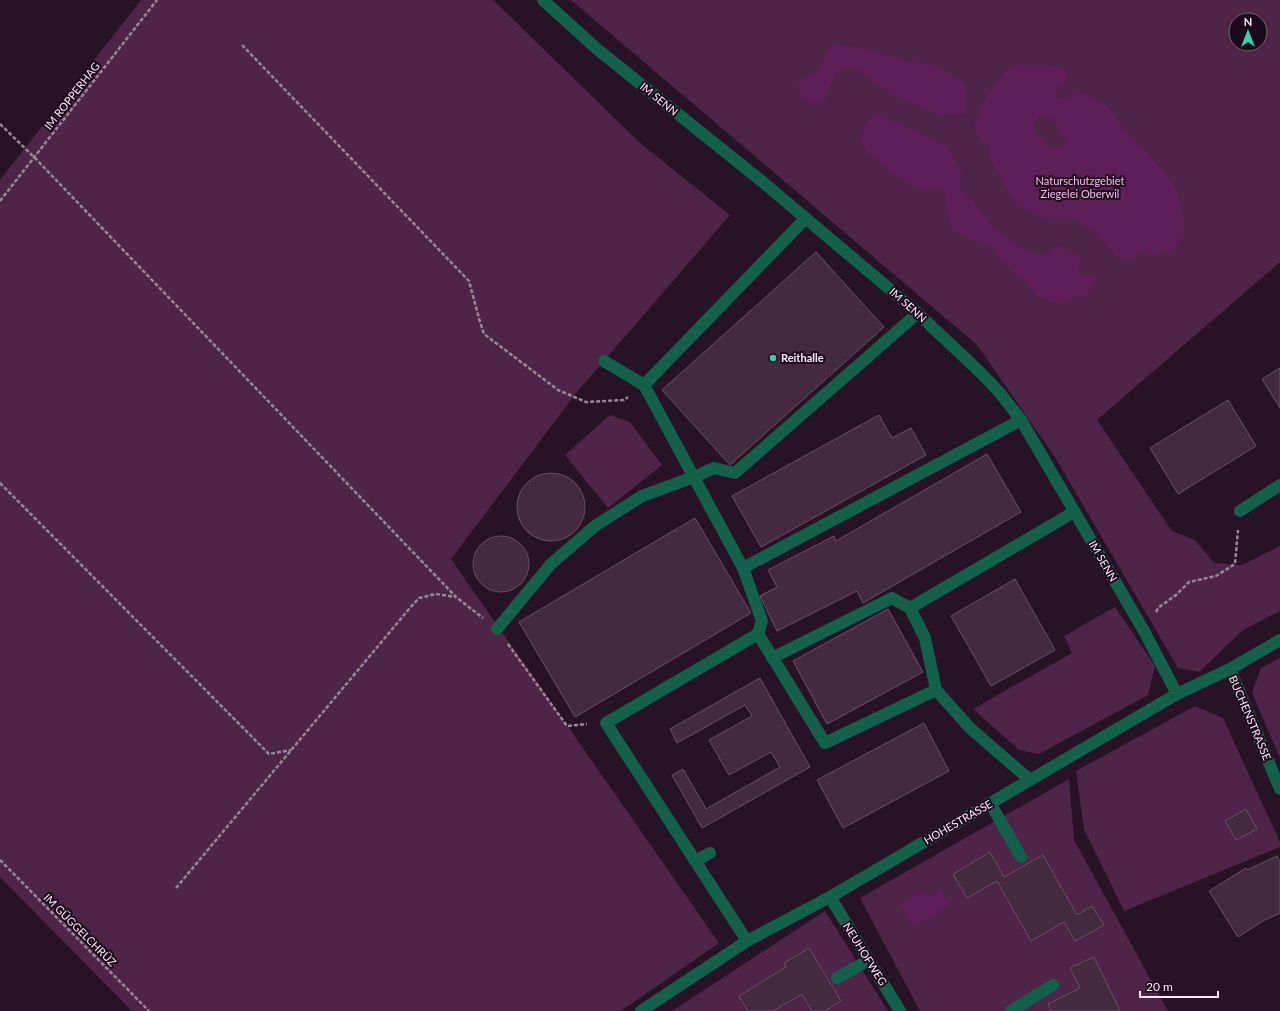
<svg xmlns="http://www.w3.org/2000/svg" width="1280" height="1011" viewBox="0 0 1280 1011" font-family="Lato,sans-serif">
<style>
.green{fill:#4e2549;fill-rule:evenodd}
.water{fill:#5e1e58;fill-rule:evenodd}
.building{fill:#432a3f;stroke:#6b5066}
.lines{fill:none;stroke-linecap:round;stroke-linejoin:round}
.path{stroke:#9a8797;stroke-width:2.5;stroke-dasharray:4 2;stroke-linecap:butt}
.minor{stroke:#13614b;stroke-width:12}
.poi-dot{fill:#34d4a8;stroke:#1e091c;stroke-width:1.5}
.labels{text-anchor:middle;stroke-width:4;stroke-linejoin:round;paint-order:stroke}
.street-label{font-size:11px;fill:#feeefb;stroke:#1e091c}
.park-label{font-size:11px;fill:#f9c0f0;stroke:#1e091c}
.poi-label{font-size:11px;font-weight:bold;fill:#feeefb;stroke:#1e091c;text-anchor:start}
</style>
<rect width="100%" height="100%" fill="#281225"/>
<g class="green">
<polygon points="141,0 493,0 640,143 730,215 577,392 451,559 719,943 621,1011 132,1011 0,877 0,180"/>
<path d="M571,0H1280V262L1097,420L1172,531L1195,540L1214,563L1242,565L1280,546V611L1243,630L1199,672L1178,668L1055,457L977,345ZM1236,20H1260V44H1236Z"/>
<polygon points="610,415 630,422 662,465 608,508 565,455"/>
<polygon points="1115,607 1155,666 1148,695 1039,754 1019,750 973,709 1072,653 1064,636"/>
<polygon points="1280,658 1280,758 1252,693 1261,668"/>
<polygon points="1195,706 1223,718 1280,842 1280,847 1124,911 1084,829 1076,771"/>
<polygon points="1069,779 1074,840 1168,1011 920,1011 860,898"/>
<polygon points="825,911 888,1011 672,1011"/>
</g>
<g class="water">
<polygon points="843,45 875,51 905,61 929,64 952,74 966,85 966,113 941,116 891,94 854,67 835,73 825,99 816,105 800,97 798,81 818,74 828,47"/>
<path d="M1018,65H1046L1059,67L1069,74L1064,84L1056,90L1057,99L1069,97L1077,93H1084L1105,105L1114,114L1130,137L1140,145L1167,176L1176,190L1184,217V229L1182,240L1174,250L1166,252L1160,256L1149,255L1142,251L1136,257L1126,262L1116,257L1100,237L1074,218L1043,217L1031,213L1014,204L1013,197L1001,180L999,172L993,165L990,157V147C985,143 977,139 975,131C972,116 994,84 1005,73C1008,70 1014,67 1018,65ZM1046,115L1053,120L1067,142L1063,148L1051,149L1044,140L1036,134L1035,125L1039,116Z"/>
<path d="M877,115L936,140L947,148L961,169L960,188L964,196L971,198L989,223L1001,234L1029,253L1042,256L1050,253L1057,246C1067,248 1074,252 1081,260L1078,272L1086,276L1092,274L1096,279L1089,292L1084,297L1074,296L1066,303L1052,302L1038,296L1026,283L1004,263L987,243L969,239L953,232L949,219L944,191L933,189H918L892,173L868,153L861,142C862,130 865,120 877,115Z"/>
<polygon points="923,891 927,898 940,891 949,906 913,927 900,904"/>
</g>
<g class="building">
<polygon points="816,252 884,327 730,465 662,390"/>
<polygon points="1280,368 1280,408 1262,379"/>
<polygon points="1228,400 1256,446 1178,494 1150,448"/>
<polygon points="879,415 892,438 911,428 926,455 761,547 732,496"/>
<polygon points="987,454 1021,512 863,603 857,591 777,631 760,596 777,587 768,570 834,536 836,541"/>
<circle cx="551" cy="507" r="34"/>
<polygon points="695,518 751,613 575,717 519,622"/>
<circle cx="501" cy="564" r="28"/>
<polygon points="1015,579 1055,650 991,686 951,616"/>
<polygon points="888,609 923,672 827,724 793,661"/>
<polygon points="760,678 810,767 702,828 672,775 683,769 706,809 780,767 771,752 729,775 709,740 752,716 745,705 677,743 670,729"/>
<polygon points="924,723 949,771 843,828 817,780"/>
<polygon points="1246,809 1257,829 1236,840 1225,821"/>
<polygon points="990,852 1004,877 1043,855 1077,915 1092,906 1104,925 1075,941 1064,922 1031,941 997,881 967,898 953,874"/>
<polygon points="1277,856 1280,863 1280,913 1263,921 1238,937 1209,891 1246,868 1247,870"/>
<polygon points="809,948 841,1001 825,1011 812,1011 802,994 773,1011 748,1011 739,996 786,967 784,963"/>
<polygon points="1094,957 1120,1011 1051,1011 1048,1004 1080,988 1070,968"/>
</g>
<g class="lines">
<g class="path">
<polyline points="242,45 469,281 480,322 484,334 558,390 586,402 624,400 628,397"/>
<polyline points="0,124 34,157 456,597 483,618"/>
<polyline points="0,201 157,0"/>
<polyline points="0,483 269,754 291,750"/>
<polyline points="1156,612 1158,608 1176,595 1189,582 1216,576 1235,564 1238,530"/>
<polyline points="508,644 567,726 587,724"/>
<polyline points="0,860 149,1011"/>
<polyline points="176,888 409,609 419,598 436,594 456,597"/>
</g>
<g class="minor">
<path d="M543,0L597,49L764,183L918,313C944,340 973,363 998,391C1006,400 1013,410 1021,420L1144,631L1177,694"/>
<polyline points="604,361 644,385"/>
<polyline points="1240,511 1280,485"/>
<polyline points="743,568 644,385 806,218"/>
<polyline points="910,608 1074,512"/>
<polyline points="497,629 551,564 595,526 642,496 694,477 714,468 735,473 918,313"/>
<polyline points="758,634 825,743 936,690"/>
<polyline points="772,658 892,598 910,608 925,638 936,690 970,728 1030,780"/>
<polyline points="1230,669 1280,789"/>
<polyline points="990,803 1021,857"/>
<polyline points="695,861 710,853"/>
<polyline points="830,897 900,1011"/>
<polyline points="747,941 606,723 758,634 762,621 743,568 1021,420"/>
<polyline points="837,978 869,960"/>
<polyline points="641,1011 747,941 830,897 1177,694 1230,669 1280,640"/>
<polyline points="1011,1011 1053,985"/>
</g>
</g>
<circle class="poi-dot" cx="773" cy="358" r="4"/>
<g class="labels">
<g class="street-label">
<text transform="translate(72 96) rotate(-52)" y="4">IM ROPPERHAG</text>
<text transform="translate(659 99) rotate(39)" y="4">IM SENN</text>
<text transform="translate(908 305) rotate(42)" y="4">IM SENN</text>
<text transform="translate(1103 561) rotate(60)" y="4">IM SENN</text>
<text transform="translate(1250 718) rotate(67)" y="4">BUCHENSTRASSE</text>
<text transform="translate(958 822) rotate(-30)" y="4">HOHESTRASSE</text>
<text transform="translate(80 930) rotate(45)" y="4">IM GÜGGELCHRÜZ</text>
<text transform="translate(865 954) rotate(58)" y="4">NEUHOFWEG</text>
</g>
<g class="park-label">
<text x="1080" y="185">Naturschutzgebiet<tspan x="1080" dy="13">Ziegelei Oberwil</tspan></text>
</g>
<g class="poi-label">
<text x="781" y="362">Reithalle</text>
</g>
</g>
<g transform="translate(1248 32)"><circle r="19" fill="#1e091c" stroke="#786575"/>
<path d="M0-3L7 15L0 10L-7 15Z" fill="#34d4a8"/>
<text y="-6" font-size="11" font-weight="bold" text-anchor="middle" fill="#feeefb">N</text>
</g>
<path d="M1140 991v6h78v-6" fill="none" stroke="#feeefb" stroke-width="2"/>
<text x="1146" y="991" font-size="12" fill="#feeefb" stroke="#1e091c" stroke-width="3" paint-order="stroke">20 m</text>
</svg>
